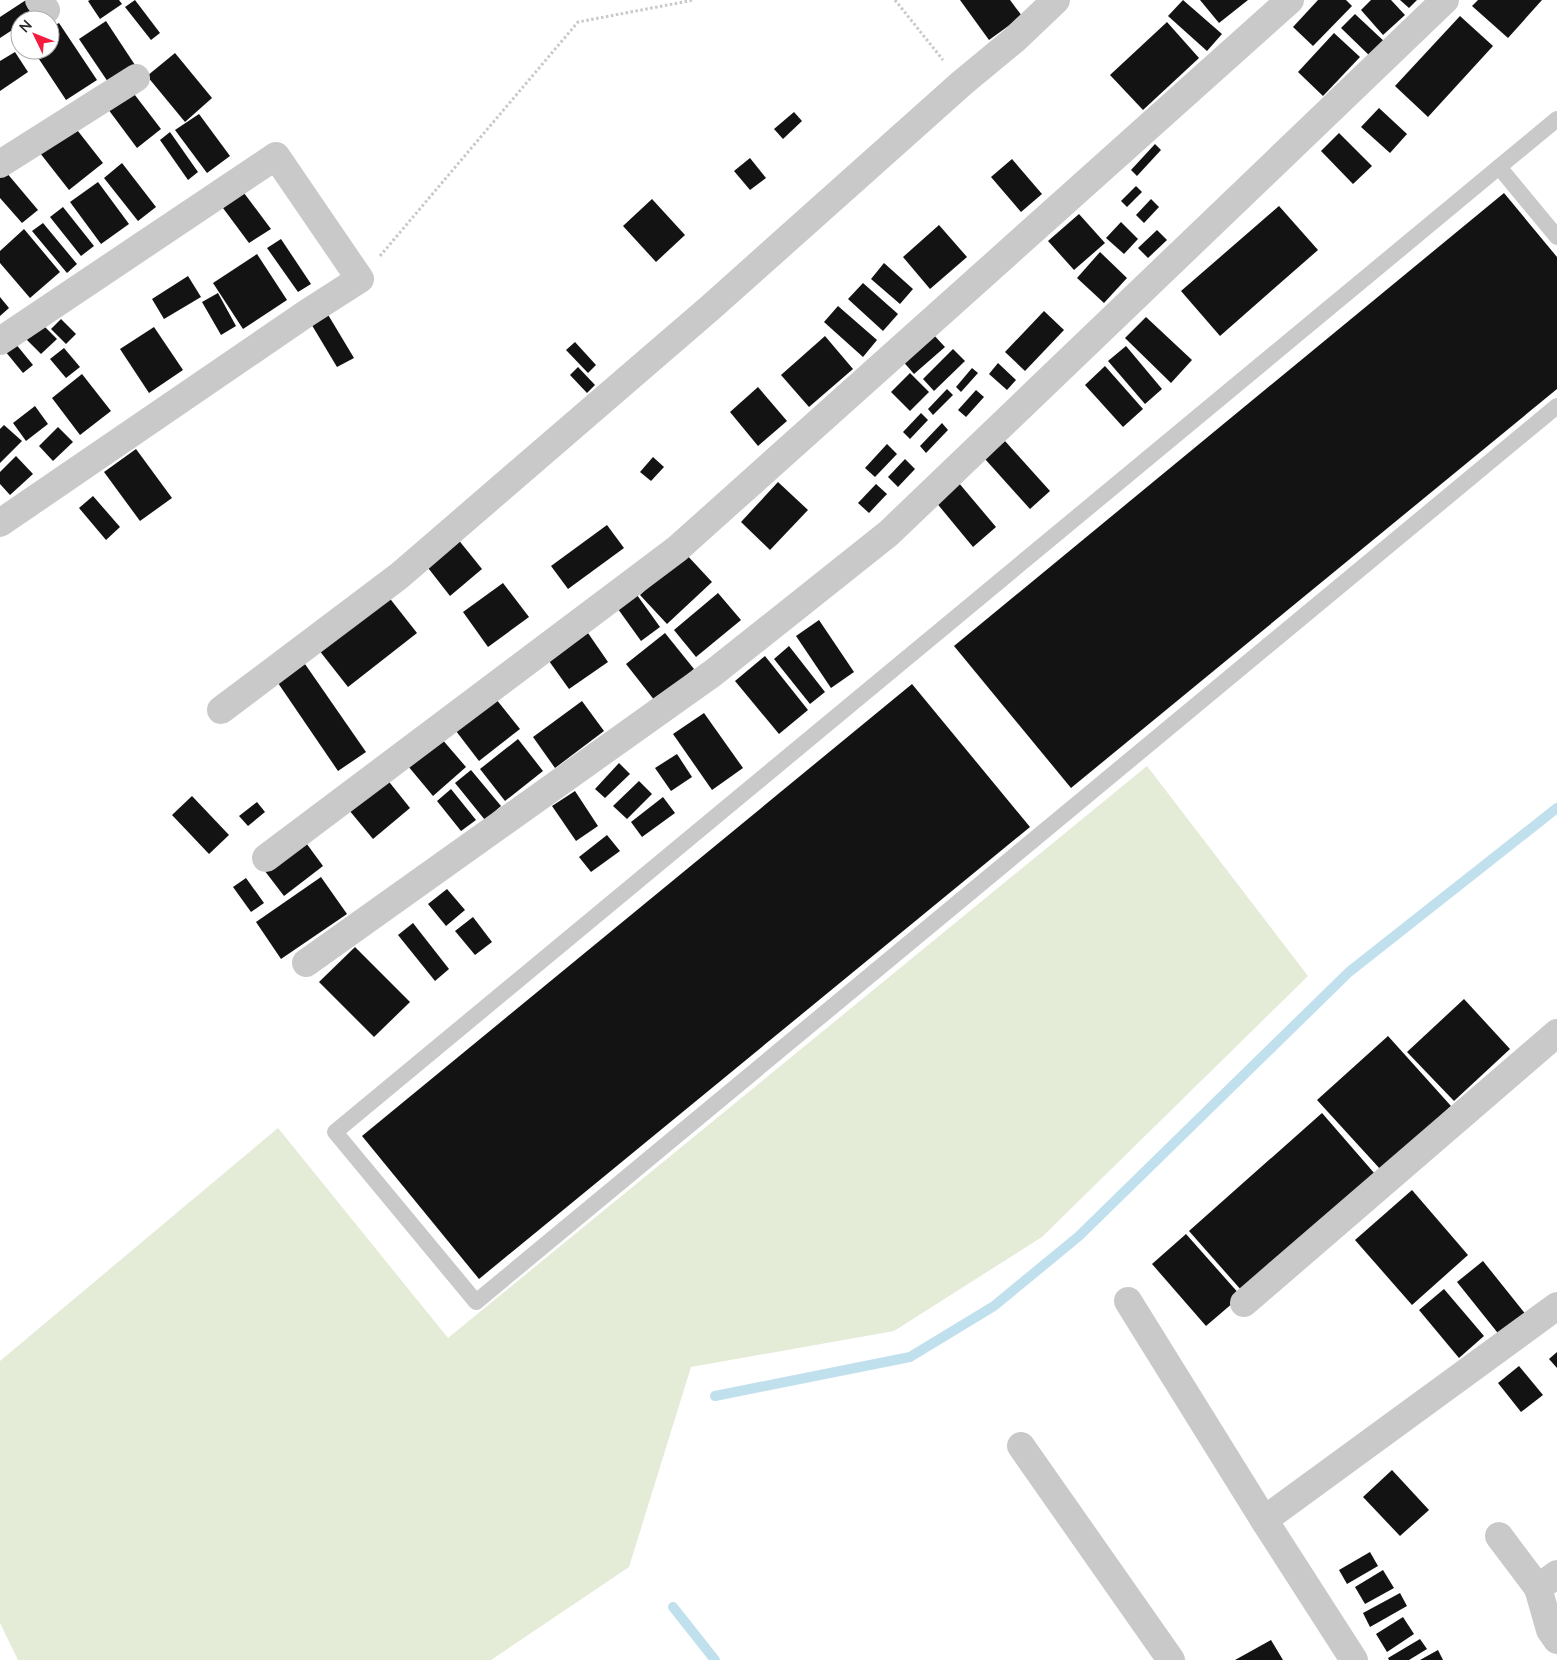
<svg xmlns="http://www.w3.org/2000/svg" width="1557" height="1660" viewBox="0 0 1557 1660" font-family="Lato,sans-serif">
<style>
.green{fill:#e4ebd7}
.lines{fill:none;stroke-linecap:round;stroke-linejoin:round}
.stream{stroke:#c1e0ee;stroke-width:10}
.building{fill:#131313}
.path{stroke:#c9c9c9;stroke-width:3;stroke-dasharray:2.5 2.5;stroke-linecap:butt}
.service{stroke:#c9c9c9;stroke-width:16}
.minor{stroke:#c9c9c9;stroke-width:28}
</style>
<rect width="100%" height="100%" fill="#fff"/>
<polygon class="green" points="1147,766 1308,976 1042,1237 894,1331 691,1367 629,1567 491,1660 18,1660 0,1623 0,1361 278,1128 448,1338"/>
<g class="lines">
<g class="stream">
<polyline points="715,1396 910,1357 994,1306 1079,1236 1349,972 1557,808"/>
<polyline points="673,1607 715,1660"/>
</g>
</g>
<g class="building">
<polygon points="26,0 35,14 27,20 20,20 20,25 0,38 0,17"/>
<polygon points="90,0 119,0 122,4 100,19 88,1"/>
<polygon points="135,0 160,33 151,40 125,7"/>
<polygon points="960,0 1010,0 1022,16 989,40"/>
<polygon points="1183,0 1222,34 1207,51 1168,16"/>
<polygon points="1200,0 1248,0 1219,23"/>
<polygon points="1318,0 1346,0 1352,6 1313,46 1293,27"/>
<polygon points="1371,0 1391,0 1405,15 1383,35 1361,10"/>
<polygon points="1400,0 1417,0 1409,8"/>
<polygon points="1478,0 1542,0 1508,38 1472,6"/>
<polygon points="1355,14 1387,44 1373,59 1341,28"/>
<polygon points="1460,16 1493,46 1428,117 1395,86"/>
<polygon points="106,21 135,65 108,82 79,39"/>
<polygon points="1167,22 1199,58 1143,110 1110,75"/>
<polygon points="59,23 97,80 66,100 33,50 50,50 50,28"/>
<polygon points="1334,33 1360,57 1323,96 1298,72"/>
<polygon points="15,52 28,72 0,91 0,61"/>
<polygon points="175,53 212,98 185,122 147,76"/>
<polygon points="128,86 161,129 137,148 105,105"/>
<polygon points="1379,108 1407,134 1390,153 1361,127"/>
<polygon points="794,112 802,121 783,139 774,129"/>
<polygon points="199,114 230,156 207,173 175,130"/>
<polygon points="74,126 103,163 69,190 40,153"/>
<polygon points="170,132 198,172 188,180 160,140"/>
<polygon points="1339,133 1372,166 1353,184 1321,151"/>
<polygon points="1155,144 1161,150 1137,176 1131,170"/>
<polygon points="750,158 766,178 750,190 734,171"/>
<polygon points="1012,159 1042,194 1021,212 991,177"/>
<polygon points="122,163 156,207 138,221 104,178"/>
<polygon points="6,172 38,210 22,223 0,198 0,177"/>
<polygon points="98,182 129,224 101,244 70,202"/>
<polygon points="1136,186 1142,192 1127,207 1121,201"/>
<polygon points="241,189 271,229 249,243 220,204"/>
<polygon points="1504,193 1557,257 1557,389 1071,788 954,646"/>
<polygon points="652,199 685,235 656,262 623,226"/>
<polygon points="1151,199 1159,207 1144,223 1136,215"/>
<polygon points="1279,206 1318,250 1220,336 1181,291"/>
<polygon points="63,207 94,246 81,256 50,217"/>
<polygon points="1079,214 1105,243 1074,270 1048,241"/>
<polygon points="1121,222 1138,239 1124,254 1106,238"/>
<polygon points="43,223 77,264 67,273 32,231"/>
<polygon points="939,225 967,257 930,289 903,257"/>
<polygon points="24,229 60,272 30,298 0,263 0,251"/>
<polygon points="1157,230 1167,240 1148,258 1138,248"/>
<polygon points="281,239 311,284 298,292 267,248"/>
<polygon points="1100,252 1127,278 1104,303 1077,278"/>
<polygon points="257,254 287,300 243,329 213,283"/>
<polygon points="884,263 913,289 900,304 871,279"/>
<polygon points="188,276 201,297 164,319 152,299"/>
<polygon points="863,283 898,314 883,331 848,299"/>
<polygon points="218,293 236,326 221,335 202,302"/>
<polygon points="0,297 9,308 0,316"/>
<polygon points="838,306 877,340 863,357 824,322"/>
<polygon points="1044,311 1064,330 1025,371 1005,352"/>
<polygon points="327,313 354,358 337,367 310,322"/>
<polygon points="1146,317 1192,360 1171,383 1125,338"/>
<polygon points="61,319 76,334 66,344 51,329"/>
<polygon points="41,323 57,339 41,354 25,338"/>
<polygon points="154,327 183,370 149,393 120,349"/>
<polygon points="931,332 945,347 914,374 901,359"/>
<polygon points="825,336 853,369 809,407 781,375"/>
<polygon points="575,342 596,365 588,373 566,350"/>
<polygon points="15,343 33,365 23,373 5,351"/>
<polygon points="1126,346 1162,389 1145,404 1108,361"/>
<polygon points="64,348 80,367 66,378 50,359"/>
<polygon points="953,349 965,361 934,391 923,379"/>
<polygon points="998,363 1016,380 1007,390 989,374"/>
<polygon points="1105,366 1143,409 1123,427 1085,385"/>
<polygon points="578,367 595,385 587,393 570,375"/>
<polygon points="972,368 978,373 961,392 956,387"/>
<polygon points="910,373 929,392 910,411 891,392"/>
<polygon points="82,374 111,411 80,435 52,398"/>
<polygon points="758,387 787,421 758,446 730,412"/>
<polygon points="947,389 953,395 933,415 928,409"/>
<polygon points="976,390 984,397 966,417 958,410"/>
<polygon points="35,406 48,424 26,441 13,423"/>
<polygon points="921,413 928,420 910,439 903,432"/>
<polygon points="942,423 948,430 926,453 920,446"/>
<polygon points="4,425 22,441 0,463 0,429"/>
<polygon points="58,427 73,442 53,461 39,446"/>
<polygon points="1005,441 1050,491 1030,509 985,459"/>
<polygon points="887,444 897,454 875,477 865,468"/>
<polygon points="136,449 172,498 140,521 104,472"/>
<polygon points="16,456 33,474 10,495 0,484 0,472"/>
<polygon points="653,457 664,467 651,481 640,472"/>
<polygon points="905,459 915,469 898,487 888,477"/>
<polygon points="778,482 808,510 770,550 741,522"/>
<polygon points="958,482 996,527 973,547 935,501"/>
<polygon points="876,484 887,494 869,513 858,503"/>
<polygon points="93,496 120,527 106,540 79,508"/>
<polygon points="607,525 624,548 568,589 551,566"/>
<polygon points="457,538 482,569 450,596 425,564"/>
<polygon points="685,553 712,582 667,624 640,595"/>
<polygon points="503,583 529,617 488,647 463,612"/>
<polygon points="384,591 417,633 348,687 315,645"/>
<polygon points="718,593 741,620 696,657 674,630"/>
<polygon points="637,595 660,627 641,641 618,609"/>
<polygon points="819,620 854,672 831,688 796,636"/>
<polygon points="588,633 608,662 569,689 549,661"/>
<polygon points="665,633 694,669 655,701 626,664"/>
<polygon points="789,646 825,692 810,704 774,659"/>
<polygon points="765,656 808,710 779,734 735,681"/>
<polygon points="305,664 366,752 338,771 278,683"/>
<polygon points="912,684 1030,827 479,1279 362,1136"/>
<polygon points="496,699 520,729 479,761 456,731"/>
<polygon points="582,701 604,731 555,768 533,737"/>
<polygon points="704,713 743,768 712,790 673,734"/>
<polygon points="441,738 466,767 433,796 408,766"/>
<polygon points="518,739 543,771 505,801 480,769"/>
<polygon points="677,754 692,777 671,791 655,768"/>
<polygon points="619,763 630,774 605,798 595,789"/>
<polygon points="471,770 501,806 485,820 455,783"/>
<polygon points="382,773 410,808 373,839 344,804"/>
<polygon points="639,781 652,794 627,819 613,806"/>
<polygon points="451,789 476,820 461,831 437,801"/>
<polygon points="575,791 598,826 576,841 552,806"/>
<polygon points="192,796 229,835 209,854 172,815"/>
<polygon points="663,797 675,813 642,837 631,822"/>
<polygon points="257,802 265,812 248,826 239,816"/>
<polygon points="607,835 620,851 591,872 579,857"/>
<polygon points="301,836 323,866 284,896 261,866"/>
<polygon points="321,877 347,914 281,959 256,922"/>
<polygon points="246,878 264,903 251,912 233,887"/>
<polygon points="447,889 465,910 446,926 428,904"/>
<polygon points="473,917 492,942 475,955 455,931"/>
<polygon points="413,923 449,969 435,981 398,935"/>
<polygon points="355,947 410,1002 374,1037 319,982"/>
<polygon points="1464,999 1510,1049 1454,1101 1407,1052"/>
<polygon points="1388,1036 1451,1106 1381,1170 1317,1100"/>
<polygon points="1322,1113 1375,1174 1242,1291 1189,1231"/>
<polygon points="1412,1190 1468,1255 1412,1305 1355,1240"/>
<polygon points="1186,1234 1241,1296 1206,1326 1152,1264"/>
<polygon points="1483,1261 1531,1321 1505,1342 1457,1282"/>
<polygon points="1444,1289 1484,1336 1459,1358 1419,1310"/>
<polygon points="1557,1352 1557,1368 1549,1359"/>
<polygon points="1519,1366 1543,1395 1521,1412 1498,1383"/>
<polygon points="1392,1470 1429,1510 1400,1536 1363,1497"/>
<polygon points="1370,1552 1378,1566 1347,1584 1339,1570"/>
<polygon points="1383,1570 1394,1588 1365,1604 1355,1587"/>
<polygon points="1400,1593 1407,1606 1370,1627 1363,1613"/>
<polygon points="1403,1617 1414,1634 1387,1652 1376,1634"/>
<polygon points="1420,1639 1427,1649 1409,1660 1389,1660 1388,1658"/>
<polygon points="1271,1640 1283,1660 1235,1660"/>
<polygon points="1438,1650 1443,1660 1420,1660"/>
</g>
<g class="lines">
<g class="path">
<polyline points="895,0 943,60"/>
<polyline points="380,256 578,22 694,0"/>
</g>
<g class="service">
<polyline points="1557,119 335,1132 476,1302 1557,406"/>
<polyline points="1499,167 1557,237"/>
</g>
<g class="minor">
<polyline points="39,0 46,10"/>
<polyline points="0,164 136,78"/>
<polyline points="0,341 276,156 360,279 307,313 0,523"/>
<polyline points="221,710 399,576 710,308 962,83 1014,40 1056,0"/>
<polyline points="266,858 677,549 1290,0"/>
<polyline points="306,963 713,673 889,533 1445,0"/>
<polyline points="1128,1301 1264,1520 1354,1660"/>
<polyline points="1244,1303 1557,1033"/>
<polyline points="1021,1446 1171,1660"/>
<polyline points="1264,1520 1557,1306"/>
<polyline points="1499,1536 1538,1588"/>
<polyline points="1557,1574 1538,1588 1550,1630 1557,1640"/>
</g>
</g>
<g transform="translate(35 35) rotate(313)"><circle r="24" fill="#ffffff" stroke="#ababab"/>
<path d="M0-4L9 19L0 12L-9 19Z" fill="#f51b3e"/>
<text y="-8" font-size="14" font-weight="bold" text-anchor="middle" fill="#2c2c2c">N</text>
</g>
</svg>
